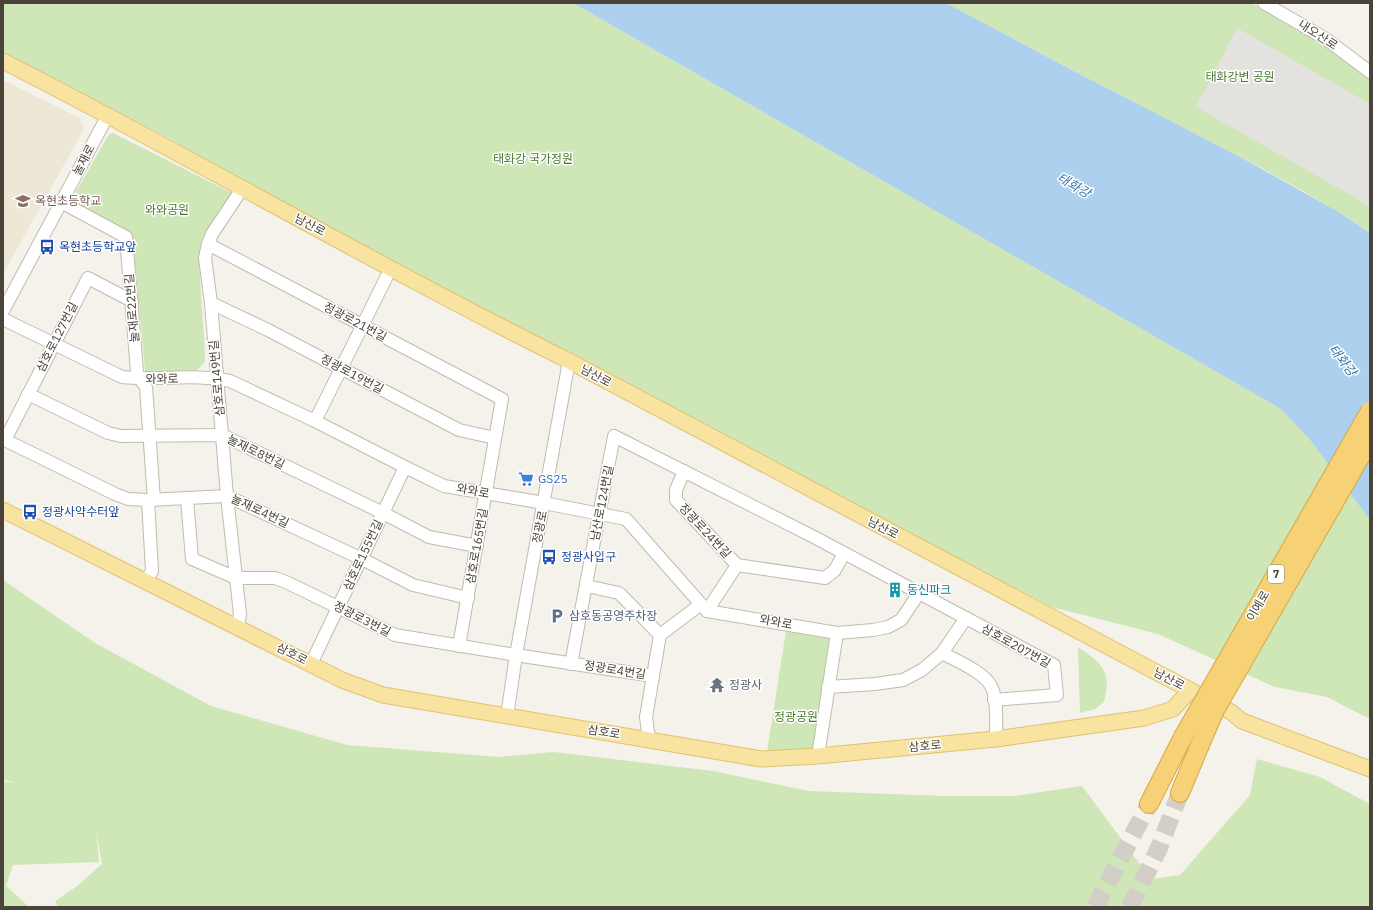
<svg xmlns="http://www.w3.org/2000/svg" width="1373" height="910" viewBox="0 0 1373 910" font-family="'IBM Plex Sans','Noto Sans KR',sans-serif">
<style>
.education{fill:#ede8d6}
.green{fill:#cfe6b7}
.parking{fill:#e4e2df}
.water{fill:#acd0ed}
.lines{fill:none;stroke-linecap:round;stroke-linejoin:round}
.highway-tunnel{stroke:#d3cfc7;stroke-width:18;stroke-dasharray:18 9;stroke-linecap:butt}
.minor-casing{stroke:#c0bbae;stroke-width:14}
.major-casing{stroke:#dec270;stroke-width:17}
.highway-casing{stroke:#d6a745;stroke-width:20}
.minor{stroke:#fff;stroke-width:12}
.major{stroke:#f9e3a0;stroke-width:15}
.highway{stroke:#f6d175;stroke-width:18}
.highway-bridge-casing{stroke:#d6a745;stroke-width:20;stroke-linecap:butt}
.highway-bridge{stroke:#f6d175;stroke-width:18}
.labels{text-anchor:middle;stroke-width:3;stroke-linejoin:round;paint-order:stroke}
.shield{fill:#fff;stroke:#807b74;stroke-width:1}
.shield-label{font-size:11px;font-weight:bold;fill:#494339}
.street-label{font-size:12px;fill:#494339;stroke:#fff}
.park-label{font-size:12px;fill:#48792f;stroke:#fff}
.education-label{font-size:12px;fill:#785e54;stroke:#fff;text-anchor:start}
.transit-label{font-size:12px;fill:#164399;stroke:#fff;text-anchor:start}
.shop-label{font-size:12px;fill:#366cbe;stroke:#fff;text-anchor:start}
.culture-label{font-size:12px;fill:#0d838f;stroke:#fff;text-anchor:start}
.service-label{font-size:12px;fill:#4e5e75;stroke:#fff;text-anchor:start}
.worship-label{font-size:12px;fill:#5b616d;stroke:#fff;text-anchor:start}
.water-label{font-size:13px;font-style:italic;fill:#3778b0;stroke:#fff}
</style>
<rect width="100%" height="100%" fill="#f5f2eb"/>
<polygon class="education" points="3,80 80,118 84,129 3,274"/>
<g class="green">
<polygon points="3,3 573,3 1281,409 1310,440 1370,520 1370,719 1327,697 1275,687 1158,634 1052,607 409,269 290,209 221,170 172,140 12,58 3,51"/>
<path d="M946,3H1251L1271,13L1362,68L1370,76V233C1305,188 1234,154 1164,118C1091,80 1019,42 946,3Z"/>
<path d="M113,133L232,193C222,208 209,223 203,239C198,251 199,264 200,276C201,305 205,333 205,362L197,370L188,373L148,375L145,371L133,241L129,234L74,203L73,197L109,134Z"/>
<polygon points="3,580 95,643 211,706 347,745 500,757 554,752 713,771 809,791 944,796 1015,796 1082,786 1151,879 1180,875 1250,795 1257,759 1320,777 1368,803 1370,807 1370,907 58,907 55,901 76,887 102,864 96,830 99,862 13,865 6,886 29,907 3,907 3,781 15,783 3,779"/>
<polygon points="786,631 831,637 815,750 767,752"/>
<path d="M1078,647C1102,663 1112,672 1104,702L1095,709L1080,713Z"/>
</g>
<polygon class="parking" points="1237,28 1370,104 1370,209 1356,198 1196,107"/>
<polygon class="water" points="573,3 946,3 1070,69 1242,158 1337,211 1370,233 1370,520 1310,440 1281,409"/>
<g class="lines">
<g class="highway-tunnel">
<polyline points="1095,907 1149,804"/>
<polyline points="1130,907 1159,848 1180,793"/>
</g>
<g class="minor-casing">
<g id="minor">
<polyline points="1264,3 1326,39 1370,72"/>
<polyline points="61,202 126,237 137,372 140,379 146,387 154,500"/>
<polyline points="208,244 502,399 459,646"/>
<polyline points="211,303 268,330 459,430 495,438"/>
<polyline points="3,311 108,115"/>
<path d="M3,319L122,377C157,381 195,373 230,381L315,421L405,467L444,486L544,503L626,519L707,611L837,633L873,630L888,627L901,620L919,593"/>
<polyline points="28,394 108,433 121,436 222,435 383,513 429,537 477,546"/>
<polyline points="315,421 391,268"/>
<polyline points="3,439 115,494 128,499 148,500 227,496 362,559 413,585 468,598"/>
<polyline points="5,440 88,278 132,301"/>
<polyline points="684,471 676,490 676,500 737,565 825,578 835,570 844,553"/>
<polyline points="187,499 192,559 236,578 275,578 286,582 395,635 516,655 653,676"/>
<polyline points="146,581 152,571 148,500"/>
<polyline points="587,586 619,593 660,635 646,717 648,732 651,740"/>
<polyline points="707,611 737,565"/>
<polyline points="238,627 240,614 227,496 211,303 205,258 208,244 212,234 242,189"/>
<polyline points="660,635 701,604"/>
<path d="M942,653C955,660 984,672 991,686C998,698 996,725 996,739"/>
<polyline points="311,664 405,467"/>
<polyline points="571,664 614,436 814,537 1054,665 1057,695 994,700"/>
<polyline points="828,687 875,684 903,680 922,670 942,653 966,618"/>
<polyline points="507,716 516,655 569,361"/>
<polyline points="818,756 837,633"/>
</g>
</g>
<g class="major-casing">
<g id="major">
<path d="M3,61C193,158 378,266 569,361L1190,690"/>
<polyline points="3,510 342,680 383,695 761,759 818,756 996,739 1144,718 1173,709 1190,690 1231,712 1242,721 1370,769"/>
</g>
</g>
<g class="highway-casing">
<g id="highway">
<polyline points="1180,793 1199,747"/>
<polyline points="1149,804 1183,737"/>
</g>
</g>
<use href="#minor" class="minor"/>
<use href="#major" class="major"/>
<use href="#highway" class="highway"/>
<g class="highway-bridge-casing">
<g id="highway-bridge">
<polyline points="1183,737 1370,411"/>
<polyline points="1199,747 1215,710 1370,440"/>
</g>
</g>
<use href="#highway-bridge" class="highway-bridge"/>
</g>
<defs>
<g id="school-bare" transform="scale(1.2)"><path d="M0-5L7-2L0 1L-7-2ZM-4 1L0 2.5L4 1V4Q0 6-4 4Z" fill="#8d6e63" stroke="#fff" stroke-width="2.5" paint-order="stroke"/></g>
<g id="bus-bare" transform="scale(1.2)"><path d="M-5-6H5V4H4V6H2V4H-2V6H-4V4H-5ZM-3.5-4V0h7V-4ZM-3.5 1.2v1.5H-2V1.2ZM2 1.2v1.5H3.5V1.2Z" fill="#1a4fb4" stroke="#fff" stroke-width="2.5" paint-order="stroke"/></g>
<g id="supermarket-bare" transform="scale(1.2)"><path d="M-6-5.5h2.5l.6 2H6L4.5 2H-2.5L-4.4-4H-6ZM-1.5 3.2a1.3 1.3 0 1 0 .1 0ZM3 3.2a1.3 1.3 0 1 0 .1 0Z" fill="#3f7fe0" stroke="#fff" stroke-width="2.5" paint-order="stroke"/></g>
<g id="building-bare" transform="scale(1.2)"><path d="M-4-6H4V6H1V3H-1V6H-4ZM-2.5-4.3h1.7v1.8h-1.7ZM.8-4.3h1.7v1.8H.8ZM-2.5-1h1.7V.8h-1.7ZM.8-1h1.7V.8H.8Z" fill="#0f9aa8" stroke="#fff" stroke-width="2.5" paint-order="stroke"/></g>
<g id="parking-bare" transform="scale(1.2)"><path d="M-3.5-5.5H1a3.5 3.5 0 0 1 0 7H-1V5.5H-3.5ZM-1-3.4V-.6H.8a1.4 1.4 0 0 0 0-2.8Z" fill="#5c6f8a" stroke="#fff" stroke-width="2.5" paint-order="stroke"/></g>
<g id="temple-bare" transform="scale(1.2)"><path d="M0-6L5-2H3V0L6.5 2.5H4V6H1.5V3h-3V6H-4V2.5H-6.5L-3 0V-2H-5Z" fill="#6b7280" stroke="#fff" stroke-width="2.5" paint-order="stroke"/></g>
</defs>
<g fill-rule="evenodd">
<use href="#school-bare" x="23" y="201"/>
<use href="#bus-bare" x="47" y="247"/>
<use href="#supermarket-bare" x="526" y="479"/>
<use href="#bus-bare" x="30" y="512"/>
<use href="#bus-bare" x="549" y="557"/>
<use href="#building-bare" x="895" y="590"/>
<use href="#parking-bare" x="557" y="616"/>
<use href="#temple-bare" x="717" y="685"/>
</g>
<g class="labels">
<rect class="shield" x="1268" y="565" width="16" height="18" rx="3"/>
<g class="shield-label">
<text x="1276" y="578">7</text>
</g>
<g class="street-label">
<text transform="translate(1318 35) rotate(33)" y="4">내오산로</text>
<text transform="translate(84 160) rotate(-62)" y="4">눌재로</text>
<text transform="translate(310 225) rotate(28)" y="4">남산로</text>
<text transform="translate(132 308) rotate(-95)" y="4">눌재로22번길</text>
<text transform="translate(355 322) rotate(28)" y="4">정광로21번길</text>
<text transform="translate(57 337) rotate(-63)" y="4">삼호로127번길</text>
<text transform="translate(352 374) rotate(28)" y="4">정광로19번길</text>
<text transform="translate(596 376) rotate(28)" y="4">남산로</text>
<text transform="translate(217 378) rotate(-95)" y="4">삼호로149번길</text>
<text transform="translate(162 379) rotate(-1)" y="4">와와로</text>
<text transform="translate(256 452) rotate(26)" y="4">눌재로8번길</text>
<text transform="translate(473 491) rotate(10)" y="4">와와로</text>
<text transform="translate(602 503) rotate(-79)" y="4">남산로124번길</text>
<text transform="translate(260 511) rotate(25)" y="4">눌재로4번길</text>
<text transform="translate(540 527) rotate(-79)" y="4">정광로</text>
<text transform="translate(883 528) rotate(28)" y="4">남산로</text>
<text transform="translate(705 531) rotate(47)" y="4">정광로24번길</text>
<text transform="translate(477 546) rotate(-80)" y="4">삼호로165번길</text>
<text transform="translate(363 555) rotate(-65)" y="4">삼호로155번길</text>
<text transform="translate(1258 606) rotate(-60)" y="4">이예로</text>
<text transform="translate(362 619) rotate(27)" y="4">정광로3번길</text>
<text transform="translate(776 622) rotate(10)" y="4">와와로</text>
<text transform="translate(1016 646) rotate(29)" y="4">삼호로207번길</text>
<text transform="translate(292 654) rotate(27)" y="4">삼호로</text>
<text transform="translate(615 670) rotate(9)" y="4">정광로4번길</text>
<text transform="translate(1169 679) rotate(28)" y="4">남산로</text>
<text transform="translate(604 732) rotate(9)" y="4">삼호로</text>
<text transform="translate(925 746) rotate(-5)" y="4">삼호로</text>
</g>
<g class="park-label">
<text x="1240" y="81">태화강변 공원</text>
<text x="533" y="163">태화강 국가정원</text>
<text x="167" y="214">와와공원</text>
<text x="796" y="721">정광공원</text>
</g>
<g class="education-label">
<text x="35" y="205">옥현초등학교</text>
</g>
<g class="transit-label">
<text x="59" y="251">옥현초등학교앞</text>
<text x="42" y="516">정광사약수터앞</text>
<text x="561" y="561">정광사입구</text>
</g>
<g class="shop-label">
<text x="538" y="483">GS25</text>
</g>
<g class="culture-label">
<text x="907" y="594">동신파크</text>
</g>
<g class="service-label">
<text x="569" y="620">삼호동공영주차장</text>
</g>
<g class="worship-label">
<text x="729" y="689">정광사</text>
</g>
<g class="water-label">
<text transform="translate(1074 185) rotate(30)" y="5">태화강</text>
<text transform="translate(1343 360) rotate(52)" y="5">태화강</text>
</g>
</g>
<rect width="1373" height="910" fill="none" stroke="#494339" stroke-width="8"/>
</svg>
